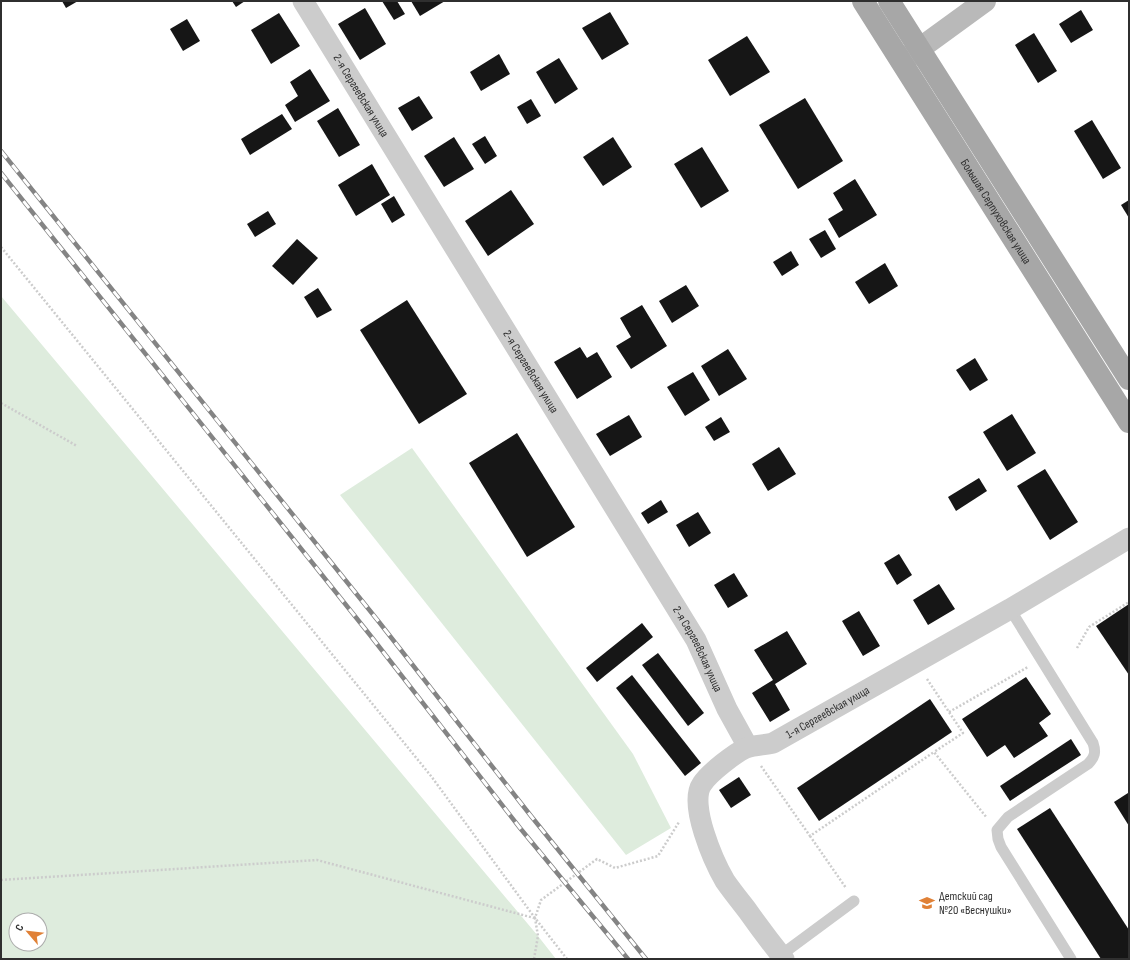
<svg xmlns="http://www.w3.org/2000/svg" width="1130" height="960" viewBox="0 0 1130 960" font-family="'Sofia Sans Condensed',sans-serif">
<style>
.green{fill:#deecdd;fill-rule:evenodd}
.building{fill:#161616}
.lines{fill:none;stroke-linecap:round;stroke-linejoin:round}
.path{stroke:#ccc;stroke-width:2.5;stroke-dasharray:2 2;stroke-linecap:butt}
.lane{stroke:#ccc;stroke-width:11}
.street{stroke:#ccc;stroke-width:21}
.secondary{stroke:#b9b9b9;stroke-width:22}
.primary{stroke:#a7a7a7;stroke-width:22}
.rail-casing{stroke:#848484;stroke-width:4.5}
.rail{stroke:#fff;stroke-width:3;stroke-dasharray:9;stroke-linecap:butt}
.labels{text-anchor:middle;stroke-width:4;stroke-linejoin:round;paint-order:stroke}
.street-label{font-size:12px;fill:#2f2f2f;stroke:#fff}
.poi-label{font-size:12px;fill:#2f2f2f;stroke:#fff;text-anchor:start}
</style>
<rect width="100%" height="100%" fill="#fff"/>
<g class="green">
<path d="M1,296L538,936L556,959H1ZM16,920H40V944H16Z"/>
<polygon points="412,448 633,754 671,828 626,855 340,495"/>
</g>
<g class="building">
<polygon points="62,1 78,1 66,8"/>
<polygon points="232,1 245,1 236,7"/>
<polygon points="382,1 397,1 405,14 394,20"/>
<polygon points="411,1 445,1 420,16"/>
<polygon points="365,8 386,44 360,60 338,24"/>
<polygon points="1081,10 1093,30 1071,43 1059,24"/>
<polygon points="610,12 629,44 602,60 582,28"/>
<polygon points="279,13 300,46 271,64 251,30"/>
<polygon points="187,19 200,41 183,51 170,29"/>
<polygon points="1034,33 1057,71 1038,83 1015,45"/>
<polygon points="747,36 770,72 730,96 708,60"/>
<polygon points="499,54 510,74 481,91 470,72"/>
<polygon points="559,58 578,89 555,104 536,72"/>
<polygon points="310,69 330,101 295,122 285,105 298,96 290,82"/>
<polygon points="419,96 433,118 412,131 398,108"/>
<polygon points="805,98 843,161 798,189 759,125"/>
<polygon points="531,99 541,116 527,124 517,107"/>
<polygon points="338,108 360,145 339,157 317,121"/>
<polygon points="282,114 292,129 250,155 241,139"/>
<polygon points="1092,120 1121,168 1103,179 1074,131"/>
<polygon points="485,136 497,156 485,164 472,144"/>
<polygon points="454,137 474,169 444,187 424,156"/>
<polygon points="613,137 632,167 603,186 583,157"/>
<polygon points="702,147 729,191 701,208 674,164"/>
<polygon points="372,164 390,195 356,216 338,185"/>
<polygon points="855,179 877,215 839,238 828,219 843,210 833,193"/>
<polygon points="511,190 534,224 488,256 465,221"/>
<polygon points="394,196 405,215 392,223 381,204"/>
<polygon points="1129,200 1129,218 1121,205"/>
<polygon points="268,211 276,224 255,237 247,224"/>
<polygon points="825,230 836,249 821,258 809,239"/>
<polygon points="297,239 318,258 293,285 272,266"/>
<polygon points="791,251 799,265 782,276 773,262"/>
<polygon points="885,263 898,286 869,304 855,282"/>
<polygon points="686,285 699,306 672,323 659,301"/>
<polygon points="318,288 332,310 317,318 304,297"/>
<polygon points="407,300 467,394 419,424 360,330"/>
<polygon points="642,305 667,346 631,369 616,346 631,337 620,318"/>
<polygon points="580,347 587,358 597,352 612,377 577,399 554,362"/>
<polygon points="728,349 747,379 719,396 701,366"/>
<polygon points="975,358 988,380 970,391 956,370"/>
<polygon points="693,372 710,400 685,416 667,387"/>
<polygon points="1012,414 1036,453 1007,471 983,432"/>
<polygon points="629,415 642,437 610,456 596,434"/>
<polygon points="721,417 730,432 714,441 705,427"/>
<polygon points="517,433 575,527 527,557 469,463"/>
<polygon points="779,447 796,474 768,491 752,464"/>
<polygon points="1045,469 1078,522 1050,540 1017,486"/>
<polygon points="979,478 987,491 956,511 948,497"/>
<polygon points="661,500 668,512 648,524 641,513"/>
<polygon points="698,512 711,533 689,547 676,525"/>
<polygon points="899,554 912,575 897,585 884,563"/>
<polygon points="734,573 748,596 728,608 714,585"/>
<polygon points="939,584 955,609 928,625 913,600"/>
<polygon points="1129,604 1129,675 1096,626"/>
<polygon points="859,611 880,646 863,656 842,621"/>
<polygon points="642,623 653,637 597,682 586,668"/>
<polygon points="787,631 807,664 775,684 790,710 770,722 752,693 773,680 754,650"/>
<polygon points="658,653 704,713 688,726 642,665"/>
<polygon points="632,675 701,763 685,776 616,688"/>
<polygon points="1026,677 1051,714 1039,723 1048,736 1014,758 1005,745 987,757 962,719"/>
<polygon points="930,699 952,732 819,821 797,788"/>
<polygon points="1071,739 1081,755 1010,801 1000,786"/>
<polygon points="739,777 751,795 731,808 719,790"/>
<polygon points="1128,793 1129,795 1129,826 1114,802"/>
<polygon points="1050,808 1129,930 1129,959 1101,959 1017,829"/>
</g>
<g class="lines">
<g class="path">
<polyline points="1,247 431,776 535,918 567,959"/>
<polyline points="1,403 77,446"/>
<polyline points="1077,648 1089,627 1129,602"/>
<polyline points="927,679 963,733 934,752"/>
<polyline points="949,712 1028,667"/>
<polyline points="761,766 810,836 934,752 987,818"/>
<polyline points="810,836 846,888"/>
<polyline points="1,880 317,860 534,918"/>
<polyline points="534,959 538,936 535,918 541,900 597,859 615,868 658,856 679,822"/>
</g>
<g class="lane">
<path d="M1010,609L1093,743C1096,752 1095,757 1088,764L1008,817L997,830L998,839L1001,847L1071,959"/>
<polyline points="781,955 854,901"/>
</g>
<g class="street">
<path id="s1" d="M303,1L696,640L727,709L748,747"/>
<path id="s2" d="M784,959C771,943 759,927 747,910C740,901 732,891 725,881C714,862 688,804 702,784C709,773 735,753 746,748C754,745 765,745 773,743L1010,609L1129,538"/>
</g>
<polyline class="secondary" points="904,60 985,1"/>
<g class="primary">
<path id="s3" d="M863,1L1129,422"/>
<polyline points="889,1 1129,379"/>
</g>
<g class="rail-casing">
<g id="rail">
<polyline points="1,151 379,622 531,816 646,959"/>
<polyline points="1,173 370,635 520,828 628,959"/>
</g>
</g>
<use href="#rail" class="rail"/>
</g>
<defs>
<g id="school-bare" transform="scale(1.2)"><path d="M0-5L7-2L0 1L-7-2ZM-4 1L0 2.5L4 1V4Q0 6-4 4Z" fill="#e08137" stroke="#fff" stroke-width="2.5" paint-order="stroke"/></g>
</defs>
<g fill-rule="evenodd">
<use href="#school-bare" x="927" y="903"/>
</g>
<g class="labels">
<g class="street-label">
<text dy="4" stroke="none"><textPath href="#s1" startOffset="111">2-я Сергеевская улица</textPath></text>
<text dy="4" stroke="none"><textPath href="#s3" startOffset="249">Большая Серпуховская улица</textPath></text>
<text dy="4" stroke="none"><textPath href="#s1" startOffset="435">2-я Сергеевская улица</textPath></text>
<text dy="4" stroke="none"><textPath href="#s1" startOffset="759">2-я Сергеевская улица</textPath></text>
<text dy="4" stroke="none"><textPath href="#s2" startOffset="348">1-я Сергеевская улица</textPath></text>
</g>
<g class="poi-label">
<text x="939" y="900">Детский сад<tspan x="939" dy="14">№20 «Веснушки»</tspan></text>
</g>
</g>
<rect width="1130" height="960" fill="none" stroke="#2f2f2f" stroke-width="4"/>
<g transform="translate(28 932) rotate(298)"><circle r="19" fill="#ffffff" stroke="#acacac"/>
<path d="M0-3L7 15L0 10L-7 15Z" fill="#e08137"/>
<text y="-6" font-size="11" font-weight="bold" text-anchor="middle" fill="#2f2f2f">С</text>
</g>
</svg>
